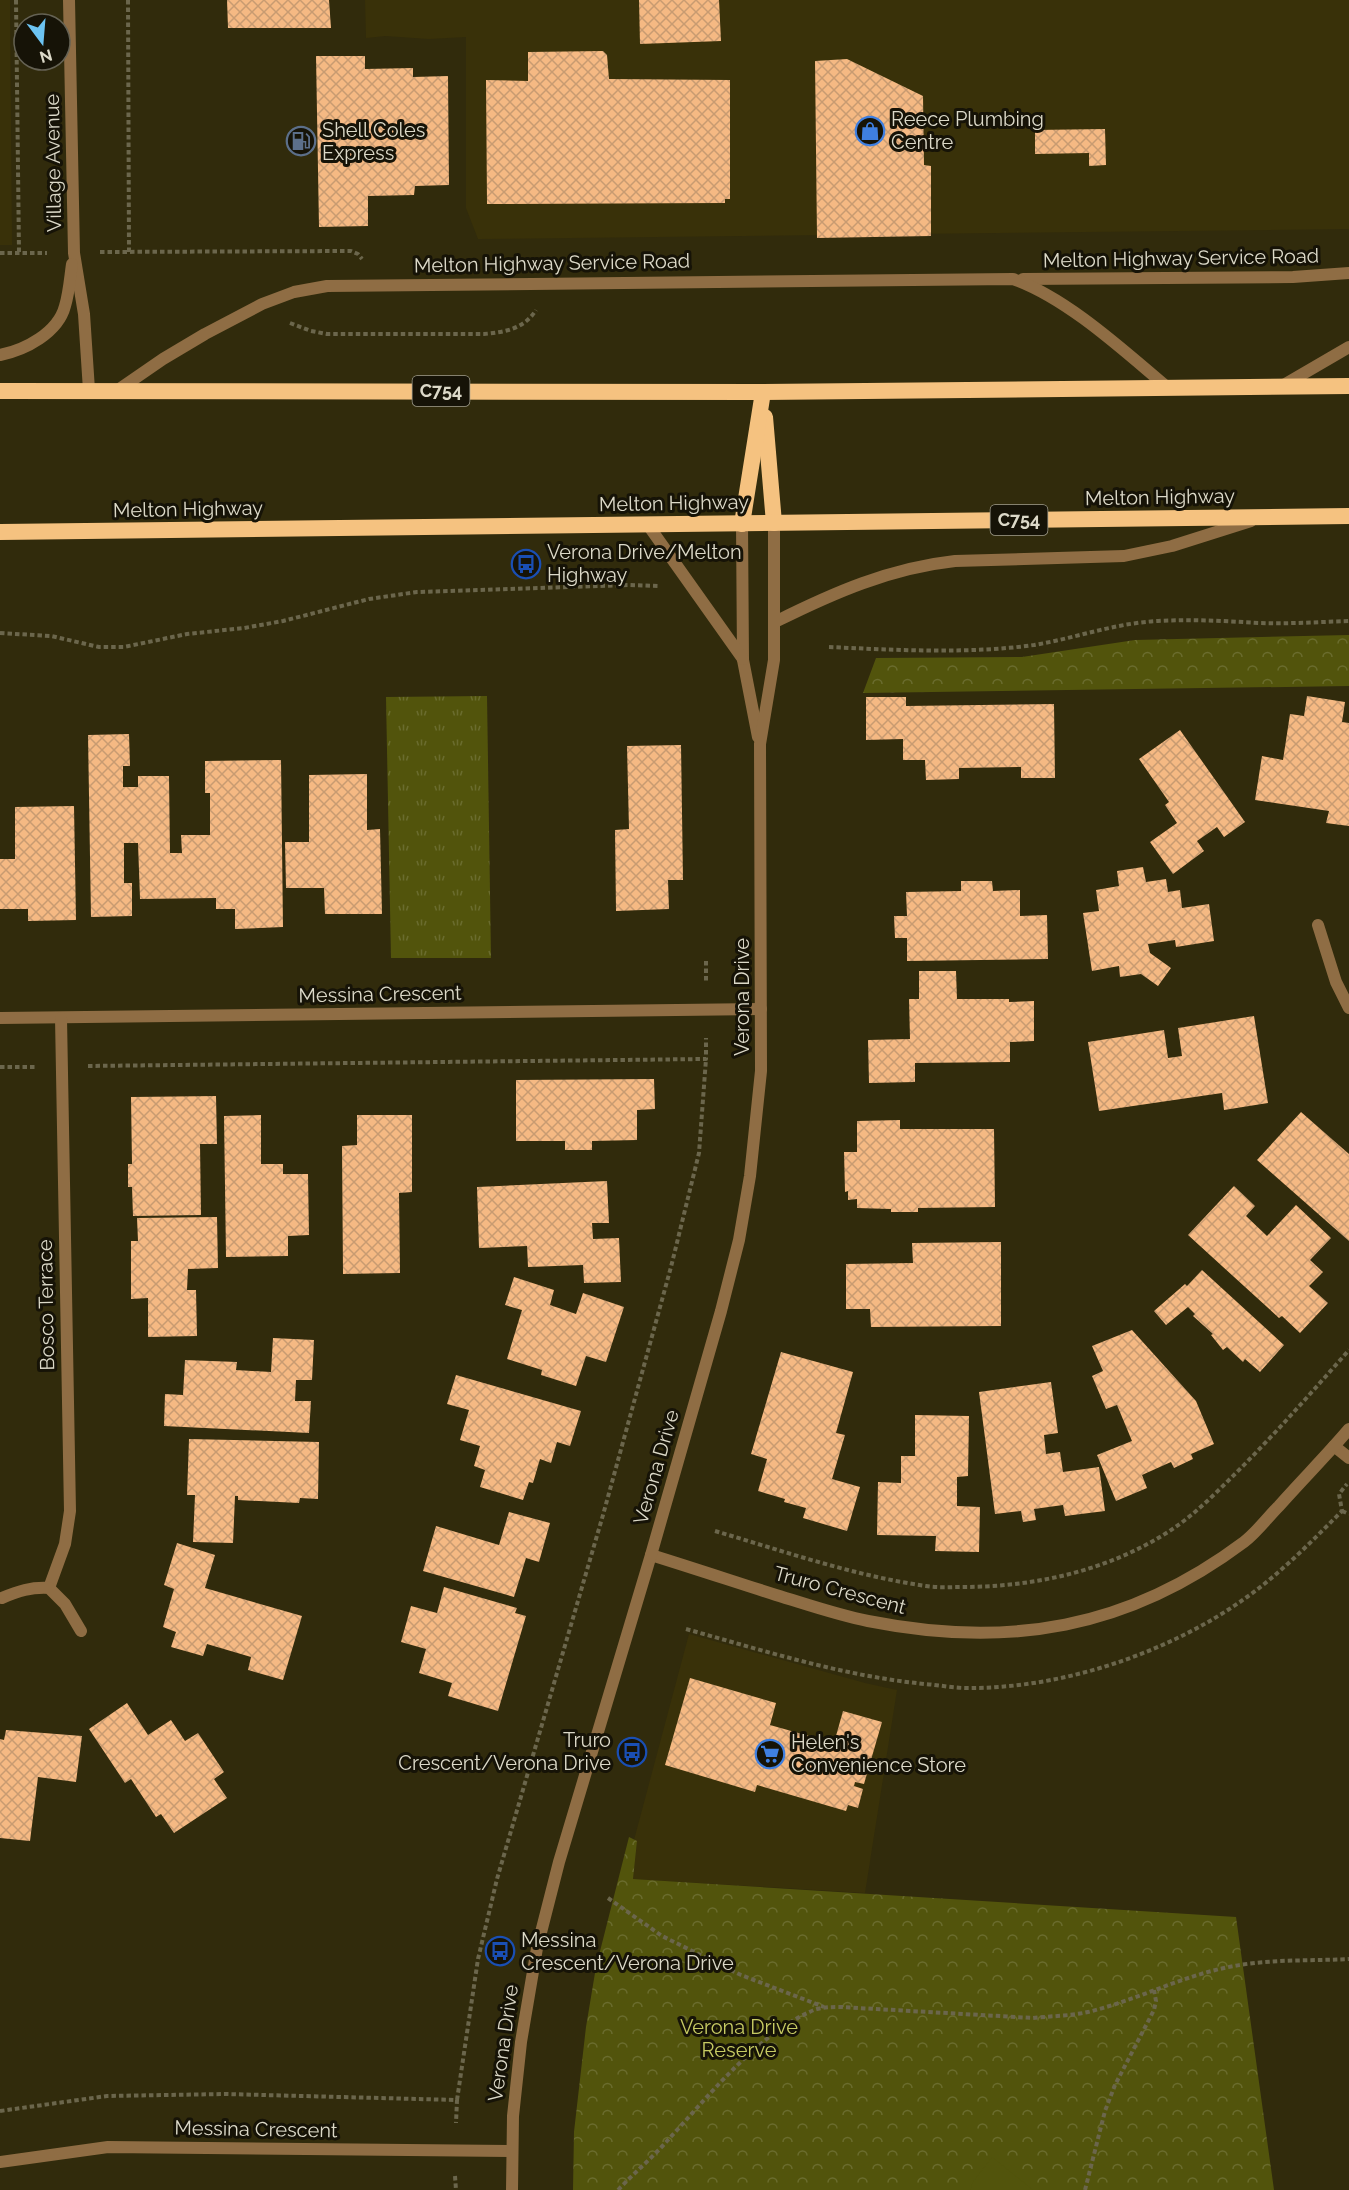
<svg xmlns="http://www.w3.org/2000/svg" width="1349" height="2190" viewBox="0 0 1349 2190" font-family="Raleway,sans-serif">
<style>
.built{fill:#393109}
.grass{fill:url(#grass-tufts)}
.forest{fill:url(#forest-crowns)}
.pitch{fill:#52540c}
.building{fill:url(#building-cross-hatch)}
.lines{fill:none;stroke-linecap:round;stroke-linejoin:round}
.path{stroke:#6b664c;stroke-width:4;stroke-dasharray:4.5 3;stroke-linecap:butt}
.minor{stroke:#8f6d44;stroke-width:12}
.tertiary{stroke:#8f6d44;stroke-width:12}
.trunk{stroke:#f5c280;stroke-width:16}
.labels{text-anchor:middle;stroke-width:6;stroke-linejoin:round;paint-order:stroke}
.shield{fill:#161307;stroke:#a19e8e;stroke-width:1.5}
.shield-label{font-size:18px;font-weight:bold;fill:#dcd9c8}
.poi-label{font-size:20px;fill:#dcd9c8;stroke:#161307;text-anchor:start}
.street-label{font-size:20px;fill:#dcd9c8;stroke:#161307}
.park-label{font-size:20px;fill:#c7cb63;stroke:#161307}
</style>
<defs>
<pattern id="grass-tufts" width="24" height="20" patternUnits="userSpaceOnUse" patternTransform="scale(1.5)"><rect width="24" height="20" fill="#52540c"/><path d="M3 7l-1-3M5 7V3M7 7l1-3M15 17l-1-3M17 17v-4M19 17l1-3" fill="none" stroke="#6a6c2e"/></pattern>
<pattern id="forest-crowns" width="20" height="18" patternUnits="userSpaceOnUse" patternTransform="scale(1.5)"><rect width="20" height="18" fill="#52540c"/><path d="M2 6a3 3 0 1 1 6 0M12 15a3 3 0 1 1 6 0" fill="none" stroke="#6a6c2e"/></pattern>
<pattern id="building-cross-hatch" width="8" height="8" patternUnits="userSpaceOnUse" patternTransform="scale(1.5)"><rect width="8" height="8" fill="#f5b983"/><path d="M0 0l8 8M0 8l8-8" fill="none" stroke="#c89b71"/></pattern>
</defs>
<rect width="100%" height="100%" fill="#312b0c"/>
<g class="built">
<polygon points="0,0 10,0 12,245 0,245"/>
<polygon points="365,0 1349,0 1349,229 478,239 466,208 466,37 429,39 385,36 366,38"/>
<polygon points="689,1634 865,1683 897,1690 865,1893 633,1879 637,1841 634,1840"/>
</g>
<polygon class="grass" points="487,696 491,958 391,958 386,697"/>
<g class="forest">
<polygon points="1349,635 1349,686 863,693 876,658 1022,657 1135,640"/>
<polygon points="629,1837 637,1841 633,1879 1236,1917 1274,2190 573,2190 574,2132 586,2027 596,1967"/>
</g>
<polygon class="pitch" points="992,2157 1033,2190 970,2190 973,2182"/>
<g class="building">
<polygon points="227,0 329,0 331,28 228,28"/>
<polygon points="639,0 719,0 721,41 640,44"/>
<polygon points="603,51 607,55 609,79 730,80 730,199 725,199 725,203 487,204 486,80 528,81 528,52"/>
<polygon points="316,56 365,56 365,69 413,68 413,77 448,76 449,185 415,186 414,195 368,196 368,226 319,227"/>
<polygon points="847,59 923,96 924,165 931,166 931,236 817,238 815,61"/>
<polygon points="1105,129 1106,165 1089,166 1089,153 1035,154 1035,130"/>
<polygon points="1307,696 1345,702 1342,722 1349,723 1349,826 1326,823 1329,811 1255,800 1262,756 1283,760 1290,714 1304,716"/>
<polygon points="866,697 906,697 906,706 1054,704 1055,778 1021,778 1021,767 959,768 959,779 926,780 925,760 903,760 903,739 866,740"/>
<polygon points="1180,730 1245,822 1224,837 1217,827 1197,841 1204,851 1173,874 1150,842 1177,823 1165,805 1169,802 1139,759"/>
<polygon points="129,734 130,766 123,766 123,787 138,787 138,776 169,776 170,853 182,853 181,835 210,835 210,793 205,793 205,761 281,760 283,927 235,929 235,909 216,909 216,898 140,899 138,843 124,843 124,883 132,883 132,916 91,917 88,735"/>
<polygon points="681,745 683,880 668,880 669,909 616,911 615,830 629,829 627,746"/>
<polygon points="367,774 367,830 380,829 382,914 325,914 324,888 286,888 285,842 309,842 309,775"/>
<polygon points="74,806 76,920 28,921 28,909 0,909 0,859 15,859 15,807"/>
<polygon points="1143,867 1146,882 1166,879 1168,892 1180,890 1182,908 1209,904 1214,941 1176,947 1175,940 1148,944 1150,953 1171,968 1158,986 1141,974 1120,977 1119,966 1092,971 1083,913 1099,911 1096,890 1119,886 1117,871"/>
<polygon points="961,881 992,881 993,891 1020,890 1020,916 1047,915 1048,959 907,961 907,938 895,938 894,916 907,916 906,892 961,891"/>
<polygon points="919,971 956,971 957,999 1009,999 1009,1002 1034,1001 1034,1041 1010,1042 1010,1062 915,1063 915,1082 869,1083 868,1040 910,1039 909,999 919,999"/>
<polygon points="1254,1016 1268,1103 1224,1110 1222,1093 1099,1111 1088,1042 1164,1030 1168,1058 1182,1056 1178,1028"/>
<polygon points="654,1079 655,1109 637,1110 637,1140 592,1141 592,1150 565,1150 565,1141 516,1141 516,1080"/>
<polygon points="216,1096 217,1144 200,1144 201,1215 133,1216 132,1187 128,1187 128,1164 132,1164 131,1097"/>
<polygon points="1301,1112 1349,1154 1349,1241 1257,1160"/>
<polygon points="261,1115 261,1164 283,1164 283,1174 308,1174 309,1235 288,1236 288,1256 226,1257 224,1116"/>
<polygon points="357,1115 412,1115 412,1192 399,1193 400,1273 343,1274 342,1146 357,1145"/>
<polygon points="900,1120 900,1129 994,1129 995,1207 918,1208 918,1212 891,1212 891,1209 857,1208 857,1199 848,1200 848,1191 845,1192 844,1152 857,1152 857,1121"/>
<polygon points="607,1181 609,1223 592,1223 593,1239 619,1238 621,1282 584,1283 583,1265 528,1267 527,1246 479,1248 477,1187"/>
<polygon points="1234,1186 1255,1206 1246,1216 1267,1236 1296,1205 1331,1238 1310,1260 1323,1272 1309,1286 1328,1303 1300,1333 1282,1316 1279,1318 1188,1235"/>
<polygon points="217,1217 218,1268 188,1269 187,1290 196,1290 197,1336 148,1337 148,1298 131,1299 131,1241 138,1241 137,1218"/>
<polygon points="1001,1242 1001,1326 871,1327 870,1309 846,1309 846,1264 913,1263 912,1243"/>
<polygon points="1202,1270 1284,1345 1260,1372 1245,1359 1243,1362 1227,1347 1223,1350 1211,1335 1213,1334 1193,1316 1195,1314 1188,1307 1166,1325 1154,1311 1185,1284 1187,1286"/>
<polygon points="514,1277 554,1290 550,1305 576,1314 583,1293 624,1307 606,1362 586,1356 576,1386 541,1375 542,1370 507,1359 522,1310 505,1305"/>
<polygon points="1132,1330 1196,1401 1214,1444 1191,1454 1193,1459 1174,1468 1171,1462 1142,1475 1147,1488 1116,1501 1097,1455 1132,1441 1117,1405 1106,1409 1092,1376 1103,1371 1092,1346"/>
<polygon points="273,1338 314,1340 312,1380 296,1380 295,1401 311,1401 309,1433 164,1426 165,1394 183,1395 185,1360 237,1362 236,1370 271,1372"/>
<polygon points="781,1352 853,1372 836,1433 845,1435 832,1479 860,1487 847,1531 803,1518 806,1508 784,1502 785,1499 758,1491 767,1459 751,1454"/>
<polygon points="456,1375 581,1411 570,1446 557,1442 551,1463 540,1459 533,1483 529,1482 523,1500 480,1487 485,1470 474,1466 480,1446 460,1440 469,1410 447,1404"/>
<polygon points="1051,1382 1058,1433 1044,1435 1046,1454 1060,1452 1063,1472 1099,1467 1105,1511 1065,1516 1063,1505 1034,1509 1036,1520 1023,1522 1021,1511 995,1514 979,1392"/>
<polygon points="915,1415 969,1416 968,1476 957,1477 957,1506 980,1507 979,1552 935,1551 936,1536 877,1535 878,1482 901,1483 901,1456 915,1456"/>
<polygon points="189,1439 319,1442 318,1499 300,1498 299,1503 238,1500 238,1496 235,1496 233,1543 193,1542 195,1495 187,1495"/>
<polygon points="509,1512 550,1523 539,1562 526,1558 514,1597 423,1571 436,1526 499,1545"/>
<polygon points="177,1543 215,1555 205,1588 302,1616 283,1680 248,1670 251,1657 207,1644 203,1656 171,1647 176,1632 163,1627 174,1589 164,1585"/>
<polygon points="444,1587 517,1608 515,1613 526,1616 498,1711 448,1696 452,1683 419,1673 426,1649 401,1642 411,1606 437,1613"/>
<polygon points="690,1678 776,1703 770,1725 834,1743 843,1711 882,1722 864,1784 855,1782 854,1786 863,1789 858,1808 848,1805 846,1811 757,1785 755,1792 665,1765"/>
<polygon points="127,1703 148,1735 171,1720 185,1741 198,1733 224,1772 214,1779 227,1798 174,1833 161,1814 156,1817 131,1779 125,1783 89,1729"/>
<polygon points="6,1730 82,1736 76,1782 38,1777 30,1841 0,1838 0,1739 4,1740"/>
</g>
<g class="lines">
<g class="path">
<polyline points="16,0 19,252"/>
<polyline points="128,0 129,252"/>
<polyline points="100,252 351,251 358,254 362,259"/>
<polyline points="0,253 47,253"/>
<path d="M290,323L311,331L327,334H484C505,332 524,329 536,310"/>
<polyline points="0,633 51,636 99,647 124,647 187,634 244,628 283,621 369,599 417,592 630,585 658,586"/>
<path d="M829,647C894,650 970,654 1034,645C1076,638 1115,623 1158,621C1192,619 1225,621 1258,623C1288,624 1319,622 1349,621"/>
<polyline points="706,961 706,982"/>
<polyline points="88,1066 706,1059 706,1038"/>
<polyline points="0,1067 35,1067"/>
<polyline points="1342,1511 1349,1514"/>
<path d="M715,1531C783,1551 855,1576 926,1586C938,1588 950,1587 962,1587C1036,1587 1112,1570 1174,1528C1196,1513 1216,1493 1235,1474C1275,1434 1312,1392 1349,1350"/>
<path d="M686,1629C765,1651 843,1676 925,1684C939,1685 953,1688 966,1688C1062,1689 1169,1653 1247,1597C1282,1572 1312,1541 1342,1511L1339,1494L1347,1484"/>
<polyline points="608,1898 662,1936 741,1975 824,2007"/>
<polyline points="457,2100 478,1959 497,1879 603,1515 671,1267 699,1153 706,1059"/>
<polyline points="0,2111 107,2096 225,2094 457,2100 456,2123"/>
<polyline points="455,2176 456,2190"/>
<path d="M618,2190C634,2173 652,2158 667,2141C707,2098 758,2033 814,2010C822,2007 831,2007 841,2007L1033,2018C1051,2016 1070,2016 1088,2012C1138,2000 1183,1975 1234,1966C1271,1959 1311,1961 1349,1959"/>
<polyline points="1085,2190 1105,2111 1115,2085 1154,2010 1156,2001 1154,1990"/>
</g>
<g class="minor">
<polyline points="69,0 74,253 84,314 89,390"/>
<polyline points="1023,279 1293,277 1349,273"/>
<path d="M0,355C25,350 58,333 65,306C69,293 70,278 72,264"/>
<polyline points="1282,386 1349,347"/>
<path d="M118,390L163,359L205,334L262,304L294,292L327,286L1013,279C1067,298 1123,350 1167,387"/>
<polyline points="1318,925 1336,982 1349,1008"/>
<polyline points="0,1018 761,1009"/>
<polyline points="1334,1446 1349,1458"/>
<path d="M651,1555C693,1568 735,1582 776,1595C806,1604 837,1615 868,1621C1009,1649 1128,1629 1244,1542C1257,1532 1268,1517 1279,1506C1302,1480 1327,1455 1349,1429"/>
<polyline points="49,1588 65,1544 70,1511 61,1018"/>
<path d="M2,1598C18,1591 31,1587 49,1588L65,1604L81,1631"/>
<polyline points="0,2162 108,2147 512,2151"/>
</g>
<g class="tertiary">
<polyline points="742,524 743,660 758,737"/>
<polyline points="648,525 743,659"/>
<path d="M775,622C833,593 890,568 955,561L1124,556L1172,546L1251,521"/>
<polyline points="512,2190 513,2116 521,2042 537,1948 559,1862 651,1555 721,1311 739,1240 750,1176 761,1071 760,744 774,660 774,523"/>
</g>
<g class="trunk">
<polyline points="0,391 763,392 1349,386"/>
<polyline points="765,417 774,523"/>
<polyline points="742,524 763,392"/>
<polyline points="0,532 1349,516"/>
</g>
</g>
<defs>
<g id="shop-ring" transform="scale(1.5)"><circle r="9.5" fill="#161307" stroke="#3f7fe0" stroke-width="1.5"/><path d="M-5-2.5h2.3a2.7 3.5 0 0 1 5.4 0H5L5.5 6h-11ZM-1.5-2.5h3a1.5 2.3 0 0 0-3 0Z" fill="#3f7fe0"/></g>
<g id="fuel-ring" transform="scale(1.5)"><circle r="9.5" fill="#161307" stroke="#5c6f8a" stroke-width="1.5"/><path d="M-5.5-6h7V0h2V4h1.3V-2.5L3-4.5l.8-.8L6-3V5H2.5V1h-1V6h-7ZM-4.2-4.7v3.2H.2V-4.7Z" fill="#5c6f8a"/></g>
<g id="bus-ring" transform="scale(1.5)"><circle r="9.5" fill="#161307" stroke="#1a4fb4" stroke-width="1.5"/><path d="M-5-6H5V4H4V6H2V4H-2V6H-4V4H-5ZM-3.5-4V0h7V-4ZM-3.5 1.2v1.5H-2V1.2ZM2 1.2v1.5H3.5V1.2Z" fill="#1a4fb4"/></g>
<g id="supermarket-ring" transform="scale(1.5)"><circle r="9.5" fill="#161307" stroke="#3f7fe0" stroke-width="1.5"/><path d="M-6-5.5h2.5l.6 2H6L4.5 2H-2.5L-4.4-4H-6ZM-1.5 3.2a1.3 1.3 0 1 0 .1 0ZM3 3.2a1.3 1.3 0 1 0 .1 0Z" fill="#3f7fe0"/></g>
</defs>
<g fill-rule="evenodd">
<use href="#shop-ring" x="870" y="131"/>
<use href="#fuel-ring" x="301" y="141"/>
<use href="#bus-ring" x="526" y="564"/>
<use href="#bus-ring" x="632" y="1752"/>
<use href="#supermarket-ring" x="770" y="1754"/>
<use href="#bus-ring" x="500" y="1951"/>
</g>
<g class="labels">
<g class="shield">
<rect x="412.5" y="376" width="57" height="30" rx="4.5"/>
<rect x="990.5" y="505" width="57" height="30" rx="4.5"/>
</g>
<g class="shield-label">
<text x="441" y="397">C754</text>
<text x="1019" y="526">C754</text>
</g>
<g class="poi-label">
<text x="891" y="126">Reece Plumbing<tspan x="891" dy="23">Centre</tspan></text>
<text x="322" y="137">Shell Coles<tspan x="322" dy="23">Express</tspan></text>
<text x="547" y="559">Verona Drive/Melton<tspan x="547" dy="23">Highway</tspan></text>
<text x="611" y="1747" text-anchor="end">Truro<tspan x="611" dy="23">Crescent/Verona Drive</tspan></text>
<text x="791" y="1749">Helen's<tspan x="791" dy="23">Convenience Store</tspan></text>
<text x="521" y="1947">Messina<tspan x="521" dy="23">Crescent/Verona Drive</tspan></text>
</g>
<g class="street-label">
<text transform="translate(53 163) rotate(-91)" y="7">Village Avenue</text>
<text transform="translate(1181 258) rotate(-1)" y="7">Melton Highway Service Road</text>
<text transform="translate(552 263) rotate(-1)" y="7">Melton Highway Service Road</text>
<text transform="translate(1160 497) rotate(-1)" y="7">Melton Highway</text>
<text transform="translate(674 503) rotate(-1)" y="7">Melton Highway</text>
<text transform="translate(188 509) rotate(-1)" y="7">Melton Highway</text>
<text transform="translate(380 994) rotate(-1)" y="7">Messina Crescent</text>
<text transform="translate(742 997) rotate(-90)" y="7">Verona Drive</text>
<text transform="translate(46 1305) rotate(-91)" y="7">Bosco Terrace</text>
<text transform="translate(656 1467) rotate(-74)" y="7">Verona Drive</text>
<text transform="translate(840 1590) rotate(15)" y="7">Truro Crescent</text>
<text transform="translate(503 2043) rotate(-82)" y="7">Verona Drive</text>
<text transform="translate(256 2129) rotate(1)" y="7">Messina Crescent</text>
</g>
<g class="park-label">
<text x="739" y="2034">Verona Drive<tspan x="739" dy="23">Reserve</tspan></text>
</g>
</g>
<g transform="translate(42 42) rotate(164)"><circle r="28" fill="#161307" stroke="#656254" stroke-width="1.5"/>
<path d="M0-4.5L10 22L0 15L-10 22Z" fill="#6cc3f2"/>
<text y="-9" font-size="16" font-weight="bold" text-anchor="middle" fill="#dcd9c8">N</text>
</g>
</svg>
